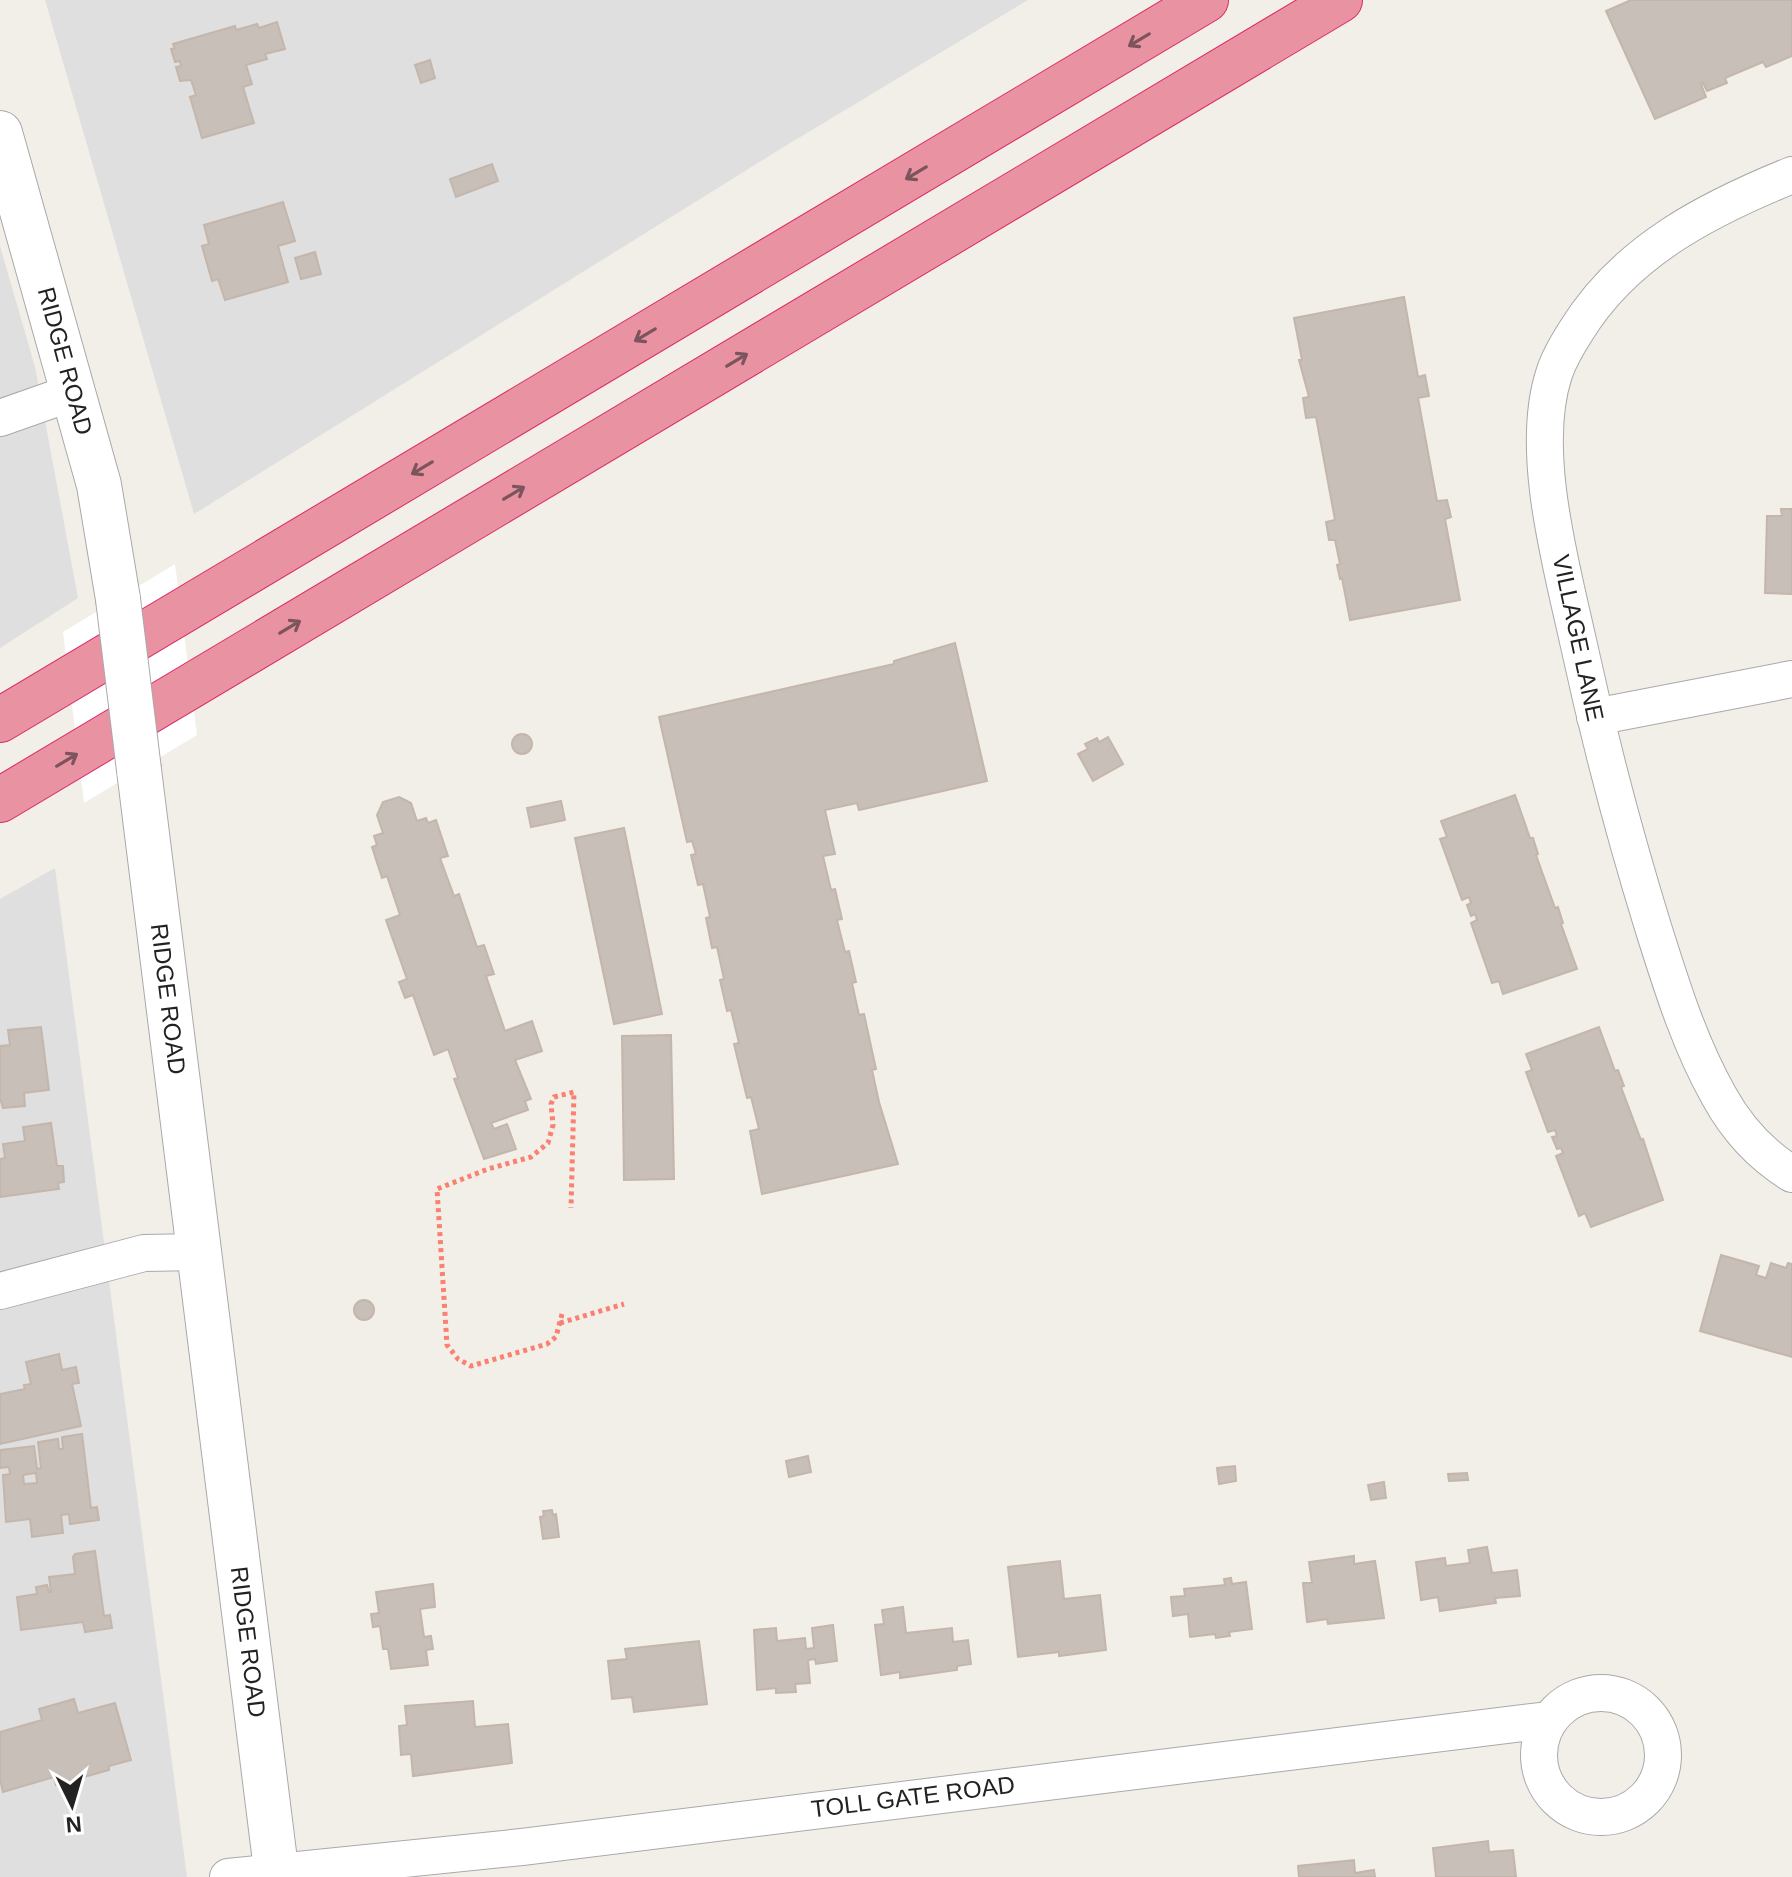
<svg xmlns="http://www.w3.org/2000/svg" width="1792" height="1877" viewBox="0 0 1792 1877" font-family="Arial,sans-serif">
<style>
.residential{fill:#e0dfdf}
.pier{fill:#fff}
.building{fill:#c7bfb8;stroke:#c4b6ab;stroke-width:2;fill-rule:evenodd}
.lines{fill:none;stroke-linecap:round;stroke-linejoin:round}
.minor-casing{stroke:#a9a9a9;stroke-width:38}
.tertiary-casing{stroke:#a9a9a9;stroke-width:46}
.motorway-casing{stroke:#dc2a67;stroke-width:46}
.path{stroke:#fa8072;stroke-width:5;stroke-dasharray:4 4;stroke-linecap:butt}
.minor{stroke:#fff;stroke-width:36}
.tertiary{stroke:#fff;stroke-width:44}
.motorway{stroke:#e892a2;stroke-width:44}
.tertiary-bridge-casing{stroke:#a9a9a9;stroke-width:46;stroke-linecap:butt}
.tertiary-bridge{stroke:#fff;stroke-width:44}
.oneway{stroke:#7b545c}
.labels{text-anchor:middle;stroke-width:7;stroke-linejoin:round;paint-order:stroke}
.street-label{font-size:24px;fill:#222;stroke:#fff}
</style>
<rect width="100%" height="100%" fill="#f2efe9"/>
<g class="residential">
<polygon points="45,0 1028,0 782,148 194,514"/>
<polygon points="0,246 35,367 78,598 0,648"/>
<polygon points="55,868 187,1877 0,1877 0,899"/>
</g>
<polygon class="pier" points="175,564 197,735 84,803 63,632"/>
<g class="building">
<polygon points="1631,0 1792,0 1792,56 1766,67 1763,62 1725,78 1727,83 1707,91 1703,83 1701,84 1706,97 1655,119 1606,11"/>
<polygon points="277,22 285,49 265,54 267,59 246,65 252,84 243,87 254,123 202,138 190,97 196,95 191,80 180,81 176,67 181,66 180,61 175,62 171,49 175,48 173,44 235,26 236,30 257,24 259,28"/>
<polygon points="430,60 435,78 421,83 415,65"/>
<polygon points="492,164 498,181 456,197 450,179"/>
<polygon points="283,202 295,241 278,246 288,282 225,300 218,279 212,281 202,246 209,244 204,225"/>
<polygon points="315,252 321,274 301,279 295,258"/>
<polygon points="1404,297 1418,377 1425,375 1429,396 1418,398 1437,501 1447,500 1451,517 1445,519 1460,600 1350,620 1342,578 1340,579 1337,565 1340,564 1335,540 1329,540 1326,522 1335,520 1316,417 1306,418 1303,398 1309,397 1299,360 1302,360 1294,318"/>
<polygon points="1781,509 1792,509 1792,594 1765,593 1767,516 1782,516"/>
<polygon points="955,643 987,781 859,810 857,803 825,810 835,854 823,856 831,890 835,889 842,919 837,920 845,952 849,951 856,982 852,983 859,1015 864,1014 876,1069 872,1070 879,1102 898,1164 762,1194 750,1131 759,1129 751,1097 747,1098 734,1044 739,1043 731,1010 727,1011 720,980 724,979 717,947 712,948 706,918 710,917 703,884 698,885 691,855 696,854 692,841 687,842 659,717 894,664 894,661"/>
<circle cx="522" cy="744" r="10"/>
<polygon points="1108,737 1123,764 1093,781 1078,754 1088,749 1085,744 1097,738 1099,742"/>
<polygon points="1515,795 1530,838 1533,838 1538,854 1536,855 1555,908 1558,907 1563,923 1561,924 1577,969 1503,994 1499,981 1492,983 1471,923 1477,920 1475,914 1471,916 1467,905 1471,903 1469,897 1462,900 1440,839 1447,837 1441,821"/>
<polygon points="399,797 411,803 417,821 426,818 428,823 436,820 448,856 440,858 454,896 459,894 477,947 484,945 494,974 486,976 505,1031 532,1021 542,1051 515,1060 531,1099 525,1101 528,1110 491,1123 494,1129 507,1124 516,1149 484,1159 454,1079 458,1078 448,1049 434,1055 413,995 405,998 399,982 407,979 386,920 400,915 387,876 382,878 372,847 377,845 374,836 383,833 377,815 383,802"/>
<polygon points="561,801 565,820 531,827 527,808"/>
<polygon points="624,828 662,1014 614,1024 575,838"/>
<polygon points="41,1027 49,1090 24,1093 25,1106 3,1108 0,1098 0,1046 10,1045 8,1030"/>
<polygon points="1599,1027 1615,1071 1618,1070 1624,1086 1621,1087 1641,1140 1643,1139 1663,1200 1591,1227 1585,1213 1579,1216 1556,1156 1563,1153 1561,1148 1557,1149 1552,1137 1557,1136 1555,1130 1548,1132 1526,1072 1532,1070 1526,1054"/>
<polygon points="671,1035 674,1179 624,1180 622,1036"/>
<polygon points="51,1123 57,1166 63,1166 64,1182 58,1183 59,1189 0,1197 0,1159 5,1158 3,1144 25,1141 23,1127"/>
<polygon points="1721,1255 1759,1266 1756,1275 1766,1278 1771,1263 1786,1268 1788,1263 1792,1264 1792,1357 1700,1331"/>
<circle cx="364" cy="1310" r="10"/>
<polygon points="59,1354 62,1370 76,1367 79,1383 72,1384 81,1426 0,1444 0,1394 25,1389 24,1385 31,1384 26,1362"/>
<path d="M82,1434L91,1508L97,1507L99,1520L70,1524L69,1514L61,1515L63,1533L32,1537L30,1519L6,1522L3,1475L10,1474L9,1467L0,1468V1450L34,1446L37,1469L41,1468L38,1442L58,1439L59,1449H63L62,1437ZM36,1473L37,1483L24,1484L23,1475Z"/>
<polygon points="808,1456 811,1472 789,1477 786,1461"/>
<polygon points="1235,1466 1236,1481 1219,1484 1217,1468"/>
<polygon points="1467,1473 1468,1480 1449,1481 1448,1474"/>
<polygon points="1384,1482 1386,1498 1371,1500 1368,1485"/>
<polygon points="552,1510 553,1515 556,1514 559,1537 543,1539 540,1517 544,1516 543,1511"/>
<polygon points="1487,1547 1492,1573 1517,1570 1520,1596 1495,1598 1496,1603 1440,1611 1438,1597 1421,1600 1416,1562 1445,1558 1446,1566 1470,1563 1468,1550"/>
<polygon points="95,1551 104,1616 110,1615 112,1628 85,1632 83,1622 21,1630 17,1597 37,1594 36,1587 47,1585 49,1592 51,1592 49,1577 75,1574 73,1557 75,1554"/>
<polygon points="1354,1556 1354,1564 1375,1561 1384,1618 1328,1624 1327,1619 1307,1622 1303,1583 1312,1583 1309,1562"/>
<polygon points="1060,1561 1064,1599 1100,1595 1106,1650 1059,1656 1059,1652 1018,1657 1008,1567"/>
<polygon points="1231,1578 1232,1584 1246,1582 1252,1629 1229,1632 1230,1636 1216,1638 1215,1634 1190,1637 1188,1614 1173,1616 1171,1597 1185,1596 1184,1589 1225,1585 1224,1579"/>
<polygon points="433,1584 435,1607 420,1609 424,1637 431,1636 433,1649 426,1650 428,1665 391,1669 388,1649 383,1649 380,1626 373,1627 371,1614 379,1613 376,1592"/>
<polygon points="903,1607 906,1633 952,1628 953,1642 968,1640 971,1664 957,1666 957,1670 900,1678 900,1672 881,1675 875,1625 884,1624 882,1610"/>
<polygon points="833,1625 837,1661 816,1664 815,1659 808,1660 810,1683 795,1684 796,1692 776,1693 776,1688 757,1690 754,1630 776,1628 777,1641 805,1638 806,1649 814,1648 812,1628"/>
<polygon points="699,1641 707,1704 634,1712 632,1697 612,1699 608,1661 627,1659 625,1649"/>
<polygon points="74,1699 78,1713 115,1703 131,1760 109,1766 109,1770 56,1785 54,1777 3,1792 0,1780 0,1732 42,1720 39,1709"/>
<polygon points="473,1701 475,1727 508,1724 512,1763 413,1776 411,1754 401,1755 399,1726 407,1725 405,1706"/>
<polygon points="1488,1841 1489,1852 1513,1850 1516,1877 1436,1877 1433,1848"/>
<polygon points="1354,1860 1355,1873 1374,1870 1375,1877 1299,1877 1298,1866"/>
</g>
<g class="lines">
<g class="minor-casing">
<g id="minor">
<path d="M1792,175C1708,209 1625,251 1576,331C1567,345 1559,358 1554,374C1529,450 1561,564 1578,641C1599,738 1624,833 1653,927C1671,984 1689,1043 1719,1096C1736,1127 1761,1155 1792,1174"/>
<polyline points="0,418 74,392"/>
<polyline points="1595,717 1792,679"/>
<polyline points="0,1291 144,1253 199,1252"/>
<circle cx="1601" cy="1755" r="62"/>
<polyline points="228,1877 522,1847 1548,1720"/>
</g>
</g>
<g class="tertiary-casing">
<g id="tertiary">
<polyline points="0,133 99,485 118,599"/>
<polyline points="139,770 277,1877"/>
</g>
</g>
<g class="motorway-casing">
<g id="motorway">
<polyline points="0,720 1206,0"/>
<polyline points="0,800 1340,0"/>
</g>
</g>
<g class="path">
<polyline points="562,1314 556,1337 547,1344 471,1366 458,1359 447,1345 437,1189 488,1169 531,1157 548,1143 553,1125 551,1104 554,1097 574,1092 571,1208"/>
<polyline points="560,1323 624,1304"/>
</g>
<use href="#minor" class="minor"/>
<use href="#tertiary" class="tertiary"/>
<use href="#motorway" class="motorway"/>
<g class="tertiary-bridge-casing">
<polyline id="tertiary-bridge" points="118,599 139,770"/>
</g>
<use href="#tertiary-bridge" class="tertiary-bridge"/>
</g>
<defs><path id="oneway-shaft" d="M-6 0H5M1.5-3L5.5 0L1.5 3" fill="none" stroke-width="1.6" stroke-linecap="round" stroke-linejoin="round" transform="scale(2)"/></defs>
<g class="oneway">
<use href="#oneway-shaft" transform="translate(1139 40) rotate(149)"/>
<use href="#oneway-shaft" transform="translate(916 173) rotate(149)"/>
<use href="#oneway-shaft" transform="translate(645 335) rotate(149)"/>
<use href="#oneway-shaft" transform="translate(737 360) rotate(-31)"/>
<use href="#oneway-shaft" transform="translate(422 468) rotate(149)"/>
<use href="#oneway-shaft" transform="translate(514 493) rotate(-31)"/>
<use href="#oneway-shaft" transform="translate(290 627) rotate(-31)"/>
<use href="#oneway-shaft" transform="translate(67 760) rotate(-31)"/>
</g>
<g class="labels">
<g class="street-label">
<text transform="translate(65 361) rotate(75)" y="8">RIDGE ROAD</text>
<text transform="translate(1578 638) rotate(78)" y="8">VILLAGE LANE</text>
<text transform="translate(168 999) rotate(83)" y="8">RIDGE ROAD</text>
<text transform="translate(248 1642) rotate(83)" y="8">RIDGE ROAD</text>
<text transform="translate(913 1797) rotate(-7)" y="8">TOLL GATE ROAD</text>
</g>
</g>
<g transform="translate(72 1805) rotate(175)" stroke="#ffffff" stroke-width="6" paint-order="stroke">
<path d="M0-6L14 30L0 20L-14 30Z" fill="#222222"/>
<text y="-12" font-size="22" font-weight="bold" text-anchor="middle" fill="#222222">N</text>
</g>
</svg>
